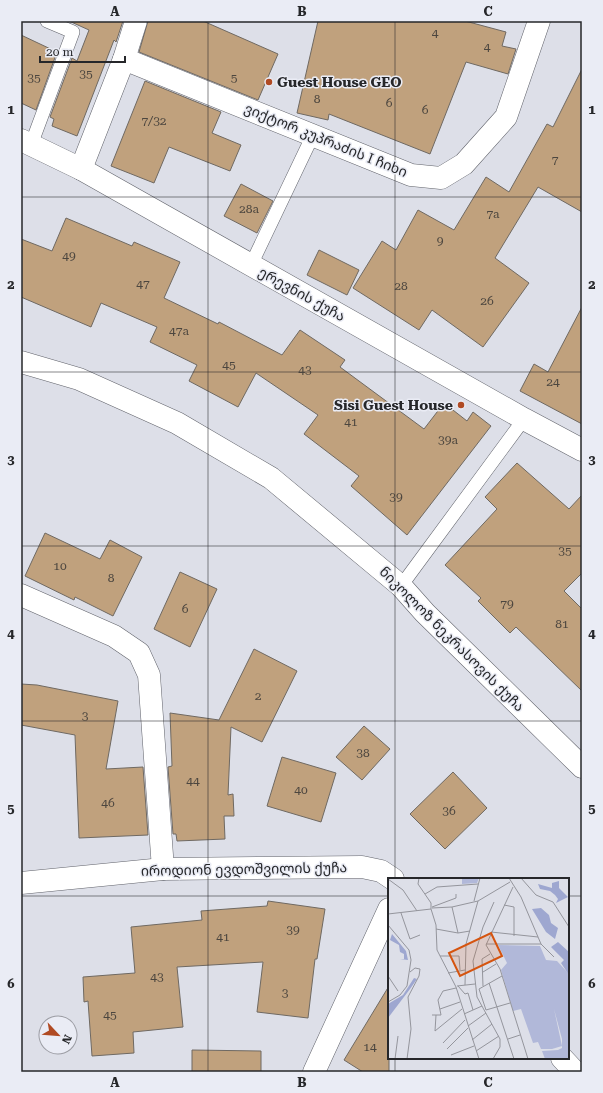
<svg xmlns="http://www.w3.org/2000/svg" width="603" height="1093" viewBox="0 0 603 1093" font-family="'Roboto Serif','Noto Sans Georgian',serif">
<style>
.building{fill:#c0a17d;stroke:#6f6962}
.lines{fill:none;stroke-linecap:round;stroke-linejoin:round}
.service-casing{stroke:#61636b;stroke-width:14}
.minor-casing{stroke:#61636b;stroke-width:23}
.service{stroke:#fff;stroke-width:13}
.minor{stroke:#fff;stroke-width:22}
.grid{fill:none;stroke:#26272a;stroke-width:1;stroke-opacity:0.55}
.poi-dot{fill:#b04a23;stroke:#eaecf5;stroke-width:1.5}
.labels{text-anchor:middle;stroke-width:3;stroke-linejoin:round;paint-order:stroke}
.number-label{font-size:12px;fill:#4c463f}
.poi-label{font-size:14px;font-weight:bold;fill:#26272a;stroke:#eaecf5;text-anchor:start}
.street-label{font-size:14px;fill:#26272a;stroke:#eaecf5}
.inset-road{fill:none;stroke:#94959c;stroke-width:1}
.view{fill:#d5540f;fill-opacity:0.15;stroke:#d5540f;stroke-width:2}
.inset-edge{fill:none;stroke:#26272a;stroke-width:2}
.neatline{fill:none;stroke:#26272a;stroke-width:1.5}
.grid-label{font-size:13px;text-anchor:middle;font-weight:bold;fill:#26272a}
</style>
<rect width="100%" height="100%" fill="#dddfe8"/>
<g class="building">
<polygon points="69,21 123,21 116,42 114,40 77,136 52,126 54,119 50,117 72,58 77,61 89,30"/>
<polygon points="148,21 203,21 278,54 258,100 139,52"/>
<polygon points="318,21 465,21 506,32 502,46 516,49 508,74 466,62 430,154 329,114 328,120 297,113"/>
<polygon points="21,35 57,52 36,110 21,103"/>
<polygon points="582,69 582,212 538,187 495,258 529,283 483,347 432,310 419,330 353,288 382,241 396,250 418,210 454,230 486,177 509,192 547,124 553,127"/>
<polygon points="145,81 221,112 212,133 241,145 230,171 169,147 154,183 111,166"/>
<polygon points="241,184 273,201 257,233 224,216"/>
<polygon points="66,218 132,246 134,242 180,262 164,298 218,324 219,322 282,355 300,330 345,360 340,367 424,429 444,403 467,421 473,412 491,426 407,535 351,486 359,476 304,434 318,415 256,373 238,407 189,381 197,365 150,342 157,327 101,303 91,327 21,297 21,239 52,251"/>
<polygon points="319,250 359,270 347,295 307,275"/>
<polygon points="582,307 582,424 520,391 534,364 548,372"/>
<polygon points="517,463 569,509 582,495 582,573 564,591 582,609 582,691 516,627 510,633 478,601 481,598 445,565 497,509 485,497"/>
<polygon points="45,533 100,559 110,540 142,557 113,616 75,597 74,600 25,576"/>
<polygon points="180,572 217,589 190,647 154,629"/>
<polygon points="254,649 297,671 262,742 231,727 228,795 233,794 234,816 224,816 225,839 177,841 176,834 173,834 168,767 172,766 170,713 219,720"/>
<polygon points="21,684 37,685 118,701 106,769 143,767 148,835 79,838 75,735 21,725"/>
<polygon points="364,726 390,749 362,780 336,757"/>
<polygon points="282,757 336,773 321,822 267,806"/>
<polygon points="453,772 487,808 445,849 410,814"/>
<polygon points="268,901 325,909 317,959 315,959 308,1018 257,1012 263,962 177,967 183,1027 133,1032 134,1053 92,1056 88,1001 84,1002 83,977 135,973 131,927 202,920 201,911 267,906"/>
<polygon points="389,986 389,1072 363,1072 344,1060"/>
<polygon points="192,1050 261,1051 261,1072 192,1072"/>
</g>
<g class="lines">
<g class="service-casing">
<g id="service">
<polyline points="31,145 73,32 47,21"/>
<polyline points="251,265 313,135"/>
<polyline points="401,586 524,419"/>
</g>
</g>
<g class="minor-casing">
<g id="minor">
<polyline points="124,59 411,175 441,178 464,164 506,117 539,21"/>
<polyline points="21,140 81,169 524,419 582,450"/>
<polyline points="81,169 124,59 136,21"/>
<polyline points="21,362 79,379 177,423 271,478 401,586 425,613 582,767"/>
<polyline points="21,595 114,636 139,653 149,675 163,869"/>
<polyline points="21,883 163,869 362,867 381,871 393,879"/>
<polyline points="562,1058 575,1072"/>
<polyline points="314,1072 389,909"/>
</g>
</g>
<use href="#service" class="service"/>
<use href="#minor" class="minor"/>
</g>
<path class="grid" d="M208,21V1072M395,21V879M21,197H582M21,372H582M21,546H582M21,721H582M21,896H389M568,896H582M395,1058V1072"/>
<g class="poi-dot">
<circle cx="269" cy="82" r="4"/>
<circle cx="461" cy="405" r="4"/>
</g>
<g class="labels">
<g class="number-label">
<text x="435" y="37">4</text>
<text x="487" y="51">4</text>
<text x="86" y="78">35</text>
<text x="34" y="82">35</text>
<text x="234" y="82">5</text>
<text x="317" y="103">8</text>
<text x="389" y="107">6</text>
<text x="425" y="114">6</text>
<text x="154" y="125">7/32</text>
<text x="555" y="164">7</text>
<text x="249" y="213">28a</text>
<text x="493" y="218">7a</text>
<text x="440" y="245">9</text>
<text x="69" y="260">49</text>
<text x="143" y="288">47</text>
<text x="401" y="290">28</text>
<text x="487" y="305">26</text>
<text x="179" y="335">47a</text>
<text x="229" y="369">45</text>
<text x="305" y="374">43</text>
<text x="553" y="386">24</text>
<text x="351" y="426">41</text>
<text x="448" y="444">39a</text>
<text x="396" y="501">39</text>
<text x="565" y="555">35</text>
<text x="60" y="570">10</text>
<text x="111" y="582">8</text>
<text x="507" y="608">79</text>
<text x="185" y="613">6</text>
<text x="562" y="628">81</text>
<text x="258" y="700">2</text>
<text x="85" y="720">3</text>
<text x="363" y="757">38</text>
<text x="193" y="785">44</text>
<text x="301" y="794">40</text>
<text x="108" y="807">46</text>
<text x="449" y="815">36</text>
<text x="293" y="934">39</text>
<text x="223" y="941">41</text>
<text x="157" y="981">43</text>
<text x="285" y="997">3</text>
<text x="110" y="1019">45</text>
<text x="370" y="1051">14</text>
</g>
<g class="poi-label">
<text x="277" y="87">Guest House GEO</text>
<text x="453" y="410" text-anchor="end">Sisi Guest House</text>
</g>
<g class="street-label">
<text transform="translate(326 140) rotate(22)" y="5">ვიქტორ კუპრაძის I ჩიხი</text>
<text transform="translate(302 294) rotate(29)" y="5">ერევნის ქუჩა</text>
<text transform="translate(452 639) rotate(45)" y="5">ნიკოლოზ ნეკრასოვის ქუჩა</text>
<text transform="translate(244 869) rotate(-1)" y="5">იროდიონ ევდოშვილის ქუჩა</text>
</g>
</g>
<g transform="translate(388 878)">
<rect width="181" height="181" fill="#dddfe8"/>
<path d="M74,0H91L89,5L74,6ZM110,67L152,68L158,82L169,83L181,96V181H157L154,173L170,172L174,170V161L166,131L174,168L164,171H153L150,164L145,165L133,131L125,133L113,92L119,85Z" fill="#b1b8d9"/>
<path d="M171,3V10L180,19L168,25L170,21L167,17L162,13L152,11L150,6L164,10V5ZM153,30L161,37L163,45L170,50L167,61L158,54L144,31ZM4,56L18,73L20,82L12,81H16V76L12,74L11,67L2,62ZM170,64L181,74V106V97L173,85L176,82L163,69ZM26,100L29,101L22,111L0,140V126L15,117Z" fill="#9ea7d0"/>
<path class="inset-road" d="M121,0L133,19L153,66M133,0L148,17L165,24L181,49M0,1L15,12L29,33M125,9L98,67L112,91L140,181M37,16L49,9L90,6M86,23L92,0M116,27L126,29V58M44,29L68,20V16M64,29L70,55L82,53M44,30L64,29L90,23L122,4M43,31L48,47L49,72L68,109L91,181M13,35L22,61L32,57M0,36L43,31V25L30,6L31,0M0,47L21,72L23,82L19,108L12,117L0,124M48,51L70,55M103,54L150,59M98,66H153M153,66L166,79M52,78H71L72,92M95,94L108,86M60,95L77,92M0,98L10,113M114,98L91,111L98,132L122,125M101,105L126,181M77,107L78,66L90,23M69,108L87,106M70,108L77,116L80,115L85,132M95,108L94,81L102,76M52,131L72,124M76,136L94,128M44,137H53L50,122L55,113L68,110M80,148L98,135M47,153L74,131M47,153L48,137M120,161L132,157M84,162L104,146M55,165L77,142M59,171L80,150M88,173L111,158M63,177L86,168M7,181L10,158M19,181L23,151L20,119L31,98L32,91L27,90L22,94M105,181L112,169V161L89,119L85,83L95,49L106,24"/>
<path class="view" d="M103,55L114,78L72,98L61,75Z"/>
<rect width="181" height="181" class="inset-edge"/>
</g>
<rect width="603" height="1093" fill="none" stroke="#eaecf5" stroke-width="44"/>
<g transform="translate(58 1035) rotate(116)"><circle r="19" fill="#eaecf5" stroke="#9c9da4"/>
<path d="M0-3L7 15L0 10L-7 15Z" fill="#b04a23"/>
<text y="-6" font-size="11" font-weight="bold" text-anchor="middle" fill="#26272a">N</text>
</g>
<path d="M40 56v6h85v-6" fill="none" stroke="#26272a" stroke-width="2"/>
<text x="46" y="56" font-size="12" fill="#26272a" stroke="#eaecf5" stroke-width="3" paint-order="stroke">20 m</text>
<rect x="22" y="22" width="559" height="1049" class="neatline"/>
<g class="grid-label">
<text x="115" y="16">A</text>
<text x="302" y="16">B</text>
<text x="488" y="16">C</text>
<text x="11" y="114">1</text>
<text x="592" y="114">1</text>
<text x="11" y="289">2</text>
<text x="592" y="289">2</text>
<text x="11" y="464">3</text>
<text x="592" y="464">3</text>
<text x="11" y="638">4</text>
<text x="592" y="638">4</text>
<text x="11" y="813">5</text>
<text x="592" y="813">5</text>
<text x="11" y="988">6</text>
<text x="592" y="988">6</text>
<text x="115" y="1087">A</text>
<text x="302" y="1087">B</text>
<text x="488" y="1087">C</text>
</g>
</svg>
